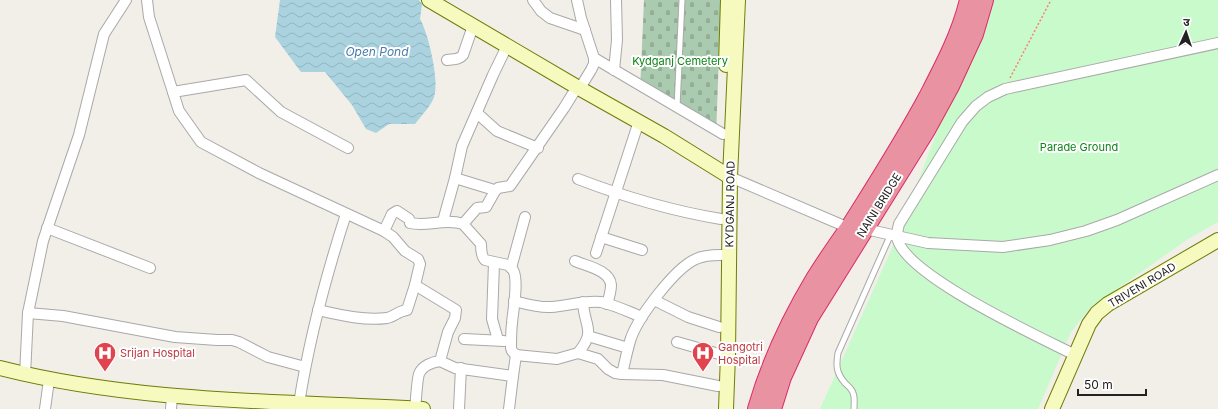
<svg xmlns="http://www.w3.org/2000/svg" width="1218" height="409" viewBox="0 0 1218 409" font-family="Inter,'Noto Sans Devanagari',sans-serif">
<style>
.cemetery{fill:url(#cemetery-stones)}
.park{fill:#c8facc}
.water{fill:url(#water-waves)}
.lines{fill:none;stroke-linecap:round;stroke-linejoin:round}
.lane-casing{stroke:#a9a9a9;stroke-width:7}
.street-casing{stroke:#a9a9a9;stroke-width:12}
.secondary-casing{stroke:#707d05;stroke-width:16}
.highway-casing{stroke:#dc2a67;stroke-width:20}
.path{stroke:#fa8072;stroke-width:1.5;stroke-dasharray:2 2;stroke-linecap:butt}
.lane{stroke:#fff;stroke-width:5}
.street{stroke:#fff;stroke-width:10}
.secondary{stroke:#f7fabf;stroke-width:14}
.highway{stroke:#e892a2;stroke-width:18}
.labels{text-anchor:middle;stroke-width:4;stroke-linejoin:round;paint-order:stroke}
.park-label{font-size:11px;fill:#0c8416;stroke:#fff}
.street-label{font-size:11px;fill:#222;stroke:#fff}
.health-label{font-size:11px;fill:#be3a42;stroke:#fff;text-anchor:start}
.water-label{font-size:12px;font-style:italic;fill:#4a7aab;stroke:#fff}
</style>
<defs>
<pattern id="cemetery-stones" width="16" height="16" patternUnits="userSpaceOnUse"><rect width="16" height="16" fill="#aacbaf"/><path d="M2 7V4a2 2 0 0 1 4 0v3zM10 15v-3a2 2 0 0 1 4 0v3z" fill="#92ae96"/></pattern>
<pattern id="water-waves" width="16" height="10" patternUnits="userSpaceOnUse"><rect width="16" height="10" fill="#aad3df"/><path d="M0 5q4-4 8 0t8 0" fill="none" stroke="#92b5bf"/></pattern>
</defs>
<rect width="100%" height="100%" fill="#f2efe9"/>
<polygon class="cemetery" points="644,0 721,0 716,136 640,91"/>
<polygon class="park" points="982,0 1218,0 1218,222 1188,239 1090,308 1071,332 1038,409 820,409 897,237 974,34"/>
<path class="water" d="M280,0H419L422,4L420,19C428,32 440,82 434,97C431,106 421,116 415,124H389L376,133L366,129L352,105L325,72H301L275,37Z"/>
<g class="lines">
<g class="lane-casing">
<g id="lane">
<polyline points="677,107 682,0"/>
<path d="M854,409C854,404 855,397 853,393C852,389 848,386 845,383C836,373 836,365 838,353L890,236"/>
</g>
</g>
<g class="street-casing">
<g id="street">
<path d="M147,0L149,17L179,111L201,142L259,173L384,231L393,237L405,251L418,259L420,264L415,285L456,310L455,318L448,332L440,361C432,362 422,366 419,374C417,379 416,401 415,409"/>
<polyline points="533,0 541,11 550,18 585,30"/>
<polyline points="577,0 581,18 594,58 594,64 591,70 580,88"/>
<polyline points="507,46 493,75 462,146 455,178 491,189 495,191 498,188 510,186 564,108 577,87"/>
<polyline points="594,58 723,134"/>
<path d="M447,60C453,59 459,60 463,55L473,26"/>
<polyline points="614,70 617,40 616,0"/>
<polyline points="173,92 246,80 281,112 348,148"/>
<polyline points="477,113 497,131 538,148"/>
<polyline points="730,177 849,228"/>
<path d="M578,179C625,197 672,211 721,219"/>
<polyline points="443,221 455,178"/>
<polyline points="463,224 477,208 486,207 495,191"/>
<polyline points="47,228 150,268"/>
<polyline points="861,228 928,243 1003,247 1050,240 1086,231 1117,220 1218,175"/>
<path d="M384,231L392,214L397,211L409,219L410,223C428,227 445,218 463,224L481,244C481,249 481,256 485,260L508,265C509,266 512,268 513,270C519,280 513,311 512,323C511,331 511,340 511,348L512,351L516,355"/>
<polyline points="601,237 642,250"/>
<polyline points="596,253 639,121"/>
<path d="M575,261C586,266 610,270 611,285C611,291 609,298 607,304"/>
<polyline points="494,263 492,319 498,340"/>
<polyline points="511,268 525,217"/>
<polyline points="654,300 688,317 719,327"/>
<path d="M514,301C526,304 539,308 551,307C568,306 584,300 601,302C615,305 629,312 642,317"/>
<path d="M318,310C340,315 364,321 387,318C394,317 398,311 407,310L415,285"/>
<polyline points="28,313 63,316 175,337 217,340 232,340 239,342 268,357 305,367"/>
<polyline points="588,336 628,348"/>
<polyline points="464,339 504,341"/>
<polyline points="677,342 719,354"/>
<path d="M578,353C597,330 584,327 583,302"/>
<path d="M1075,355C1042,338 899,273 897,236C897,233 898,228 899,224L962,122L976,106L988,97L1005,89L1218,43"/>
<polyline points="440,361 455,368 513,376 516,355 557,359 578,353 598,359 608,369 615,373 622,374 663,375 718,386"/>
<path d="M622,374C625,362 627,350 631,338C639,316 675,268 696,259C704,255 713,255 721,255"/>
<polyline points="25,375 28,313 43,241 79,135 104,34 126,0"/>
<path d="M299,404C309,339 326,276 346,214"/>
<polyline points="45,409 49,380"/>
<polyline points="171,409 172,396"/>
<polyline points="459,409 461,368"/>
<polyline points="509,409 513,376"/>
</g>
</g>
<g class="secondary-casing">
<g id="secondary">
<polyline points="429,0 577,87 664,136 730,177"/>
<polyline points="726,65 728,0"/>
<path d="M0,368C138,403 282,401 423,409"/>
<polyline points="726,409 728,355 730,177 738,0"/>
<polyline points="1052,409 1089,324 1097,313 1108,304 1218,240"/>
</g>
</g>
<g class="highway-casing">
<g id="highway">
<path d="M757,409C770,364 791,319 815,279C826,261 838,244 850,227C877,184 904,142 928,97C944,66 961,34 969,0"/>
<polyline points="772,409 782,377 809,318 926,130 950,86 974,34 984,0"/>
</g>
</g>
<polyline class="path" points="1010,78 1051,0"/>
<use href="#lane" class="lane"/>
<use href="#street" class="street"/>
<use href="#secondary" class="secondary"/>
<use href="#highway" class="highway"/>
</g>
<defs>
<g id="hospital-pin" transform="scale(1.15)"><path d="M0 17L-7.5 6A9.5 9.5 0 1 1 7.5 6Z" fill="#e0444e" stroke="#fff"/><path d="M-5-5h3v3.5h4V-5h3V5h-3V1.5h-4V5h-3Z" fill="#fff"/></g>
</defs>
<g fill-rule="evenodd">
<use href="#hospital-pin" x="105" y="353"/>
<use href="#hospital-pin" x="703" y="353"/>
</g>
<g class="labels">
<g class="park-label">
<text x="680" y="65">Kydganj Cemetery</text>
<text x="1079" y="151">Parade Ground</text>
</g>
<g class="street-label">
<text transform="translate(730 204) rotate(-89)" y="4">KYDGANJ ROAD</text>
<text transform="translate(879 205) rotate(-58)" y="4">NAINI BRIDGE</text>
<text transform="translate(1142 285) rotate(-31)" y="4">TRIVENI ROAD</text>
</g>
<g class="health-label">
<text x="718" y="351">Gangotri<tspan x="718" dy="13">Hospital</tspan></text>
<text x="120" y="357">Srijan Hospital</text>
</g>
<g class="water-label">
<text x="377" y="56">Open Pond</text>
</g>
</g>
<g transform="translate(1186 32) rotate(3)" stroke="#ffffff" stroke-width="3" paint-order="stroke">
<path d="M0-3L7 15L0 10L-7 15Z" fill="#222222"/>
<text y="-6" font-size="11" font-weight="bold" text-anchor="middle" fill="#222222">उ</text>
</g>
<path d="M1078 389v6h68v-6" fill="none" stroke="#222222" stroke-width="2"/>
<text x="1084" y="389" font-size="12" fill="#222222" stroke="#ffffff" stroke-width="3" paint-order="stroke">50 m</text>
</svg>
